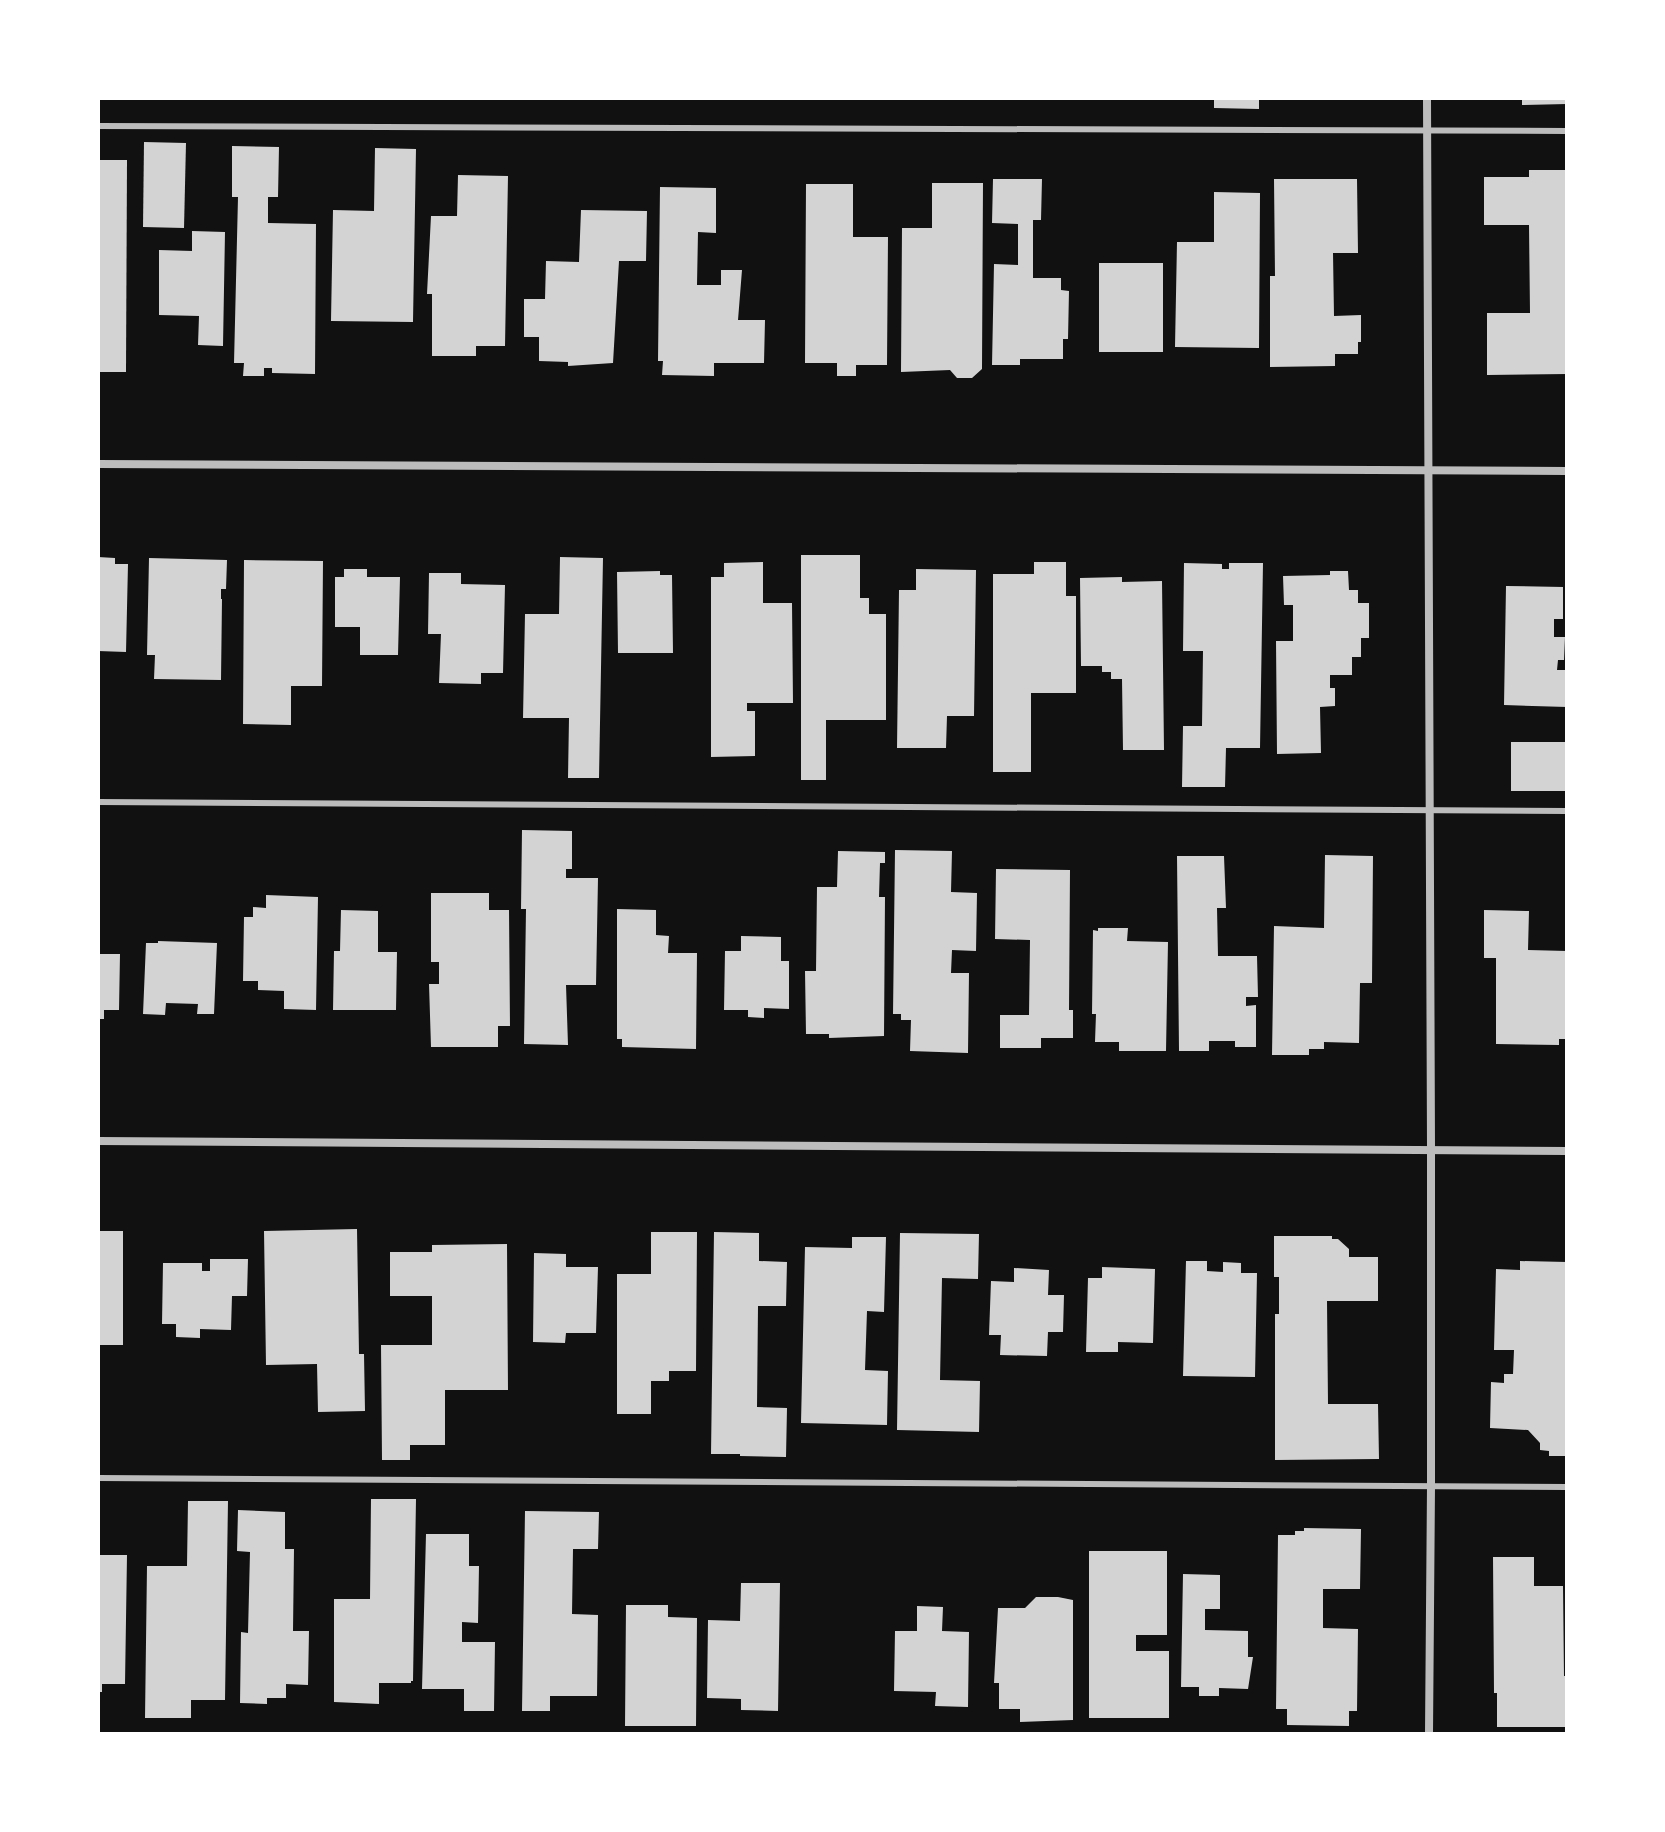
<svg xmlns="http://www.w3.org/2000/svg" width="1665" height="1832" viewBox="0 0 1665 1832" font-family="'Times New Roman',serif">
<style>
.building{fill:#d3d3d3}
.lines{fill:none;stroke-linecap:round;stroke-linejoin:round}
.service{stroke:#bcbcbc;stroke-width:6}
.minor{stroke:#bcbcbc;stroke-width:8}
</style>
<rect width="100%" height="100%" fill="#111"/>
<g class="building">
<polygon points="1214,98 1259,98 1259,109 1214,108"/>
<polygon points="1522,98 1567,98 1567,104 1522,105"/>
<polygon points="144,142 186,143 184,228 143,227"/>
<polygon points="232,146 279,147 278,197 268,197 268,223 316,224 315,374 272,373 272,368 264,368 264,376 243,376 244,363 234,363 238,197 232,197"/>
<polygon points="375,148 416,149 413,322 331,321 333,210 374,211"/>
<polygon points="98,160 127,160 126,372 98,372"/>
<polygon points="1529,170 1567,170 1567,374 1487,375 1487,313 1530,313 1529,225 1484,225 1484,177 1529,177"/>
<polygon points="458,175 508,176 505,346 476,346 476,356 432,356 432,294 427,294 431,216 457,216"/>
<polygon points="993,179 1042,179 1041,220 1033,220 1033,278 1061,278 1061,290 1069,291 1068,339 1063,339 1063,359 1020,359 1020,365 992,365 994,264 1018,265 1018,224 992,223"/>
<polygon points="1274,179 1357,179 1358,253 1333,253 1334,316 1361,315 1361,342 1358,342 1358,354 1335,354 1335,366 1270,367 1270,276 1275,276"/>
<polygon points="932,183 983,183 982,369 972,378 957,378 950,370 901,372 902,228 932,228"/>
<polygon points="806,184 853,184 853,237 888,237 887,365 856,365 856,376 837,376 837,363 805,363"/>
<polygon points="660,187 716,188 716,233 698,232 697,285 721,285 721,270 742,270 738,320 765,320 764,363 714,363 714,376 662,375 663,361 658,361"/>
<polygon points="1214,192 1260,193 1259,348 1175,347 1177,242 1214,242"/>
<polygon points="581,210 647,211 646,261 619,261 613,363 568,366 568,362 539,361 539,337 524,337 524,299 545,299 546,261 579,262"/>
<polygon points="192,231 225,232 223,346 198,345 199,316 159,315 159,250 192,251"/>
<rect x="1099" y="263" width="64" height="89"/>
<polygon points="801,555 860,555 860,598 869,598 869,614 886,614 886,720 826,720 826,780 801,780"/>
<polygon points="98,557 115,558 115,564 128,564 126,652 98,651"/>
<polygon points="560,557 603,558 599,778 568,778 569,718 523,718 525,614 559,614"/>
<polygon points="149,558 227,560 226,589 221,589 221,599 222,599 221,680 154,679 155,655 147,655"/>
<polygon points="244,560 323,561 322,686 291,686 291,725 243,724"/>
<polygon points="763,562 763,603 792,603 793,703 747,703 747,711 755,711 755,756 711,757 711,577 724,577 724,563"/>
<polygon points="1034,562 1066,562 1066,596 1076,596 1076,693 1031,693 1031,772 993,772 993,574 1034,574"/>
<polygon points="1184,563 1222,564 1222,569 1229,569 1229,563 1263,563 1260,748 1226,748 1225,787 1182,787 1183,726 1202,726 1203,651 1183,651"/>
<polygon points="344,569 367,569 367,577 400,577 398,655 360,655 360,627 335,627 335,577 344,577"/>
<polygon points="916,569 976,570 974,716 947,716 946,748 897,748 899,590 916,590"/>
<polygon points="660,571 660,575 672,575 673,653 618,653 617,572"/>
<polygon points="1330,571 1348,571 1349,590 1358,590 1358,603 1369,603 1369,638 1361,638 1361,657 1352,657 1352,675 1330,675 1330,688 1335,688 1335,706 1320,707 1321,753 1277,754 1276,641 1293,641 1293,605 1284,605 1283,576 1330,575"/>
<polygon points="429,573 461,573 461,584 505,585 503,673 481,673 481,684 439,683 441,634 428,634"/>
<polygon points="1122,577 1122,582 1162,581 1164,750 1123,750 1122,679 1111,679 1111,672 1102,672 1102,666 1081,666 1080,578"/>
<polygon points="1506,586 1563,587 1563,619 1554,619 1554,637 1565,637 1564,660 1558,660 1557,670 1567,670 1567,707 1504,705"/>
<rect x="1511" y="742" width="56" height="49"/>
<polygon points="522,830 572,831 572,869 566,869 566,878 598,878 596,985 566,985 568,1045 524,1044 526,909 521,909"/>
<polygon points="895,850 952,851 951,892 977,893 976,951 952,950 951,973 969,973 968,1053 910,1051 911,1020 901,1020 901,1014 893,1014"/>
<polygon points="838,851 885,852 885,863 880,863 879,897 885,897 884,1036 829,1038 829,1034 806,1034 805,971 816,971 817,887 837,887"/>
<polygon points="1325,855 1373,856 1372,983 1360,983 1359,1043 1324,1042 1324,1049 1309,1049 1309,1055 1272,1055 1274,926 1324,928"/>
<polygon points="1177,856 1224,856 1226,908 1217,908 1218,956 1257,956 1258,997 1246,997 1246,1006 1256,1005 1256,1047 1235,1047 1235,1041 1209,1041 1209,1051 1179,1051"/>
<polygon points="996,869 1070,870 1069,1010 1073,1010 1073,1038 1041,1038 1041,1048 1000,1048 1000,1015 1029,1015 1030,940 995,939"/>
<polygon points="431,893 489,893 489,910 509,910 510,1026 498,1026 498,1047 431,1047 429,984 439,984 439,962 431,962"/>
<polygon points="266,895 318,897 316,1010 284,1009 284,991 258,990 258,981 243,981 244,917 253,917 253,907 266,908"/>
<polygon points="617,909 656,910 656,935 669,936 668,953 697,953 696,1049 622,1047 622,1039 617,1039"/>
<polygon points="341,910 378,911 378,952 397,952 396,1010 333,1010 334,951 340,951"/>
<polygon points="1484,910 1529,911 1528,950 1567,951 1567,1039 1559,1039 1559,1045 1496,1044 1496,958 1484,958"/>
<polygon points="1098,928 1128,928 1127,941 1168,942 1166,1051 1119,1051 1119,1042 1095,1042 1096,1014 1092,1014 1093,930 1098,931"/>
<polygon points="741,936 781,937 781,961 789,961 789,1009 764,1008 764,1018 748,1017 748,1010 724,1010 725,951 741,951"/>
<polygon points="158,941 217,943 214,1014 197,1014 198,1004 166,1003 165,1015 143,1014 146,943 158,943"/>
<polygon points="98,954 120,954 119,1010 104,1010 104,1019 98,1019"/>
<polygon points="357,1229 359,1354 364,1354 365,1411 318,1412 317,1364 266,1365 264,1231"/>
<rect x="98" y="1231" width="25" height="114"/>
<polygon points="651,1232 697,1232 696,1371 669,1371 669,1381 651,1381 651,1414 617,1414 617,1274 651,1274"/>
<polygon points="714,1232 759,1233 759,1261 787,1262 786,1306 758,1306 757,1407 787,1408 786,1457 740,1456 740,1454 711,1454"/>
<polygon points="900,1233 979,1234 978,1279 942,1278 940,1380 980,1381 979,1432 897,1430"/>
<polygon points="1274,1236 1332,1236 1332,1239 1338,1239 1349,1249 1349,1257 1378,1257 1378,1301 1327,1301 1328,1404 1378,1404 1379,1459 1275,1460 1275,1314 1279,1314 1279,1277 1274,1277"/>
<polygon points="852,1237 886,1237 884,1312 867,1311 865,1370 888,1371 887,1425 801,1423 805,1247 852,1248"/>
<polygon points="507,1244 508,1390 445,1390 445,1445 410,1445 410,1460 382,1460 381,1345 432,1345 432,1296 390,1296 390,1252 432,1252 432,1245"/>
<polygon points="534,1253 566,1254 566,1267 598,1267 596,1333 566,1333 565,1343 533,1342"/>
<polygon points="210,1259 248,1259 247,1296 232,1296 231,1330 200,1329 200,1338 176,1337 176,1324 162,1324 163,1263 202,1263 202,1271 210,1271"/>
<polygon points="1186,1261 1207,1261 1207,1271 1223,1272 1223,1262 1241,1263 1241,1273 1257,1273 1255,1377 1183,1376"/>
<polygon points="1520,1261 1567,1262 1567,1456 1549,1456 1549,1451 1540,1450 1540,1443 1528,1430 1490,1428 1491,1382 1504,1383 1504,1374 1513,1374 1514,1350 1494,1350 1496,1269 1520,1270"/>
<polygon points="1102,1267 1155,1269 1153,1343 1118,1342 1118,1352 1086,1352 1088,1278 1102,1278"/>
<polygon points="1014,1268 1049,1270 1048,1295 1064,1295 1063,1332 1048,1332 1047,1356 1000,1355 1001,1335 989,1335 991,1281 1014,1282"/>
<polygon points="371,1499 416,1499 413,1681 411,1681 411,1683 379,1683 379,1704 334,1702 334,1599 370,1599"/>
<polygon points="188,1501 228,1501 225,1700 191,1700 191,1718 145,1718 147,1566 187,1566"/>
<polygon points="238,1510 285,1512 285,1549 294,1549 293,1631 309,1631 308,1685 286,1684 286,1698 267,1698 267,1704 240,1703 241,1632 248,1633 250,1552 237,1551"/>
<polygon points="525,1511 599,1512 598,1549 573,1549 572,1614 598,1615 597,1696 550,1696 550,1711 522,1711"/>
<polygon points="1304,1528 1361,1529 1360,1589 1323,1589 1323,1628 1358,1629 1357,1711 1349,1711 1349,1726 1287,1725 1287,1709 1276,1709 1278,1535 1295,1535 1295,1531 1304,1531"/>
<polygon points="426,1534 469,1534 469,1566 479,1566 478,1623 462,1622 462,1642 495,1642 494,1711 464,1711 464,1689 422,1689"/>
<polygon points="1089,1551 1167,1551 1167,1635 1136,1635 1136,1651 1169,1651 1169,1718 1089,1718"/>
<polygon points="98,1555 127,1555 125,1684 102,1684 102,1692 98,1692"/>
<polygon points="1493,1557 1534,1557 1534,1586 1563,1586 1564,1676 1567,1676 1567,1727 1497,1727 1497,1693 1494,1693"/>
<polygon points="1183,1574 1220,1575 1220,1609 1205,1609 1205,1630 1248,1631 1248,1657 1253,1657 1248,1689 1219,1688 1219,1696 1199,1696 1199,1687 1181,1687"/>
<polygon points="741,1583 780,1583 778,1711 741,1710 741,1699 707,1698 708,1620 740,1621"/>
<polygon points="1036,1597 1058,1597 1073,1600 1073,1720 1020,1722 1020,1709 999,1709 999,1683 994,1683 998,1608 1025,1608"/>
<polygon points="626,1605 668,1605 668,1617 697,1618 696,1726 625,1726"/>
<polygon points="917,1606 943,1607 942,1631 969,1632 968,1707 935,1706 936,1692 894,1691 895,1631 917,1631"/>
</g>
<g class="lines">
<g class="service">
<polyline points="98,126 1567,131"/>
<polyline points="98,802 1567,811"/>
<polyline points="98,1478 1567,1487"/>
</g>
<g class="minor">
<polyline points="1427,98 1431,1148 1431,1486 1429,1734"/>
<polyline points="98,464 1567,471"/>
<polyline points="98,1141 1567,1151"/>
</g>
</g>
<rect width="1665" height="1832" fill="none" stroke="#ffffff" stroke-width="200"/>
</svg>
